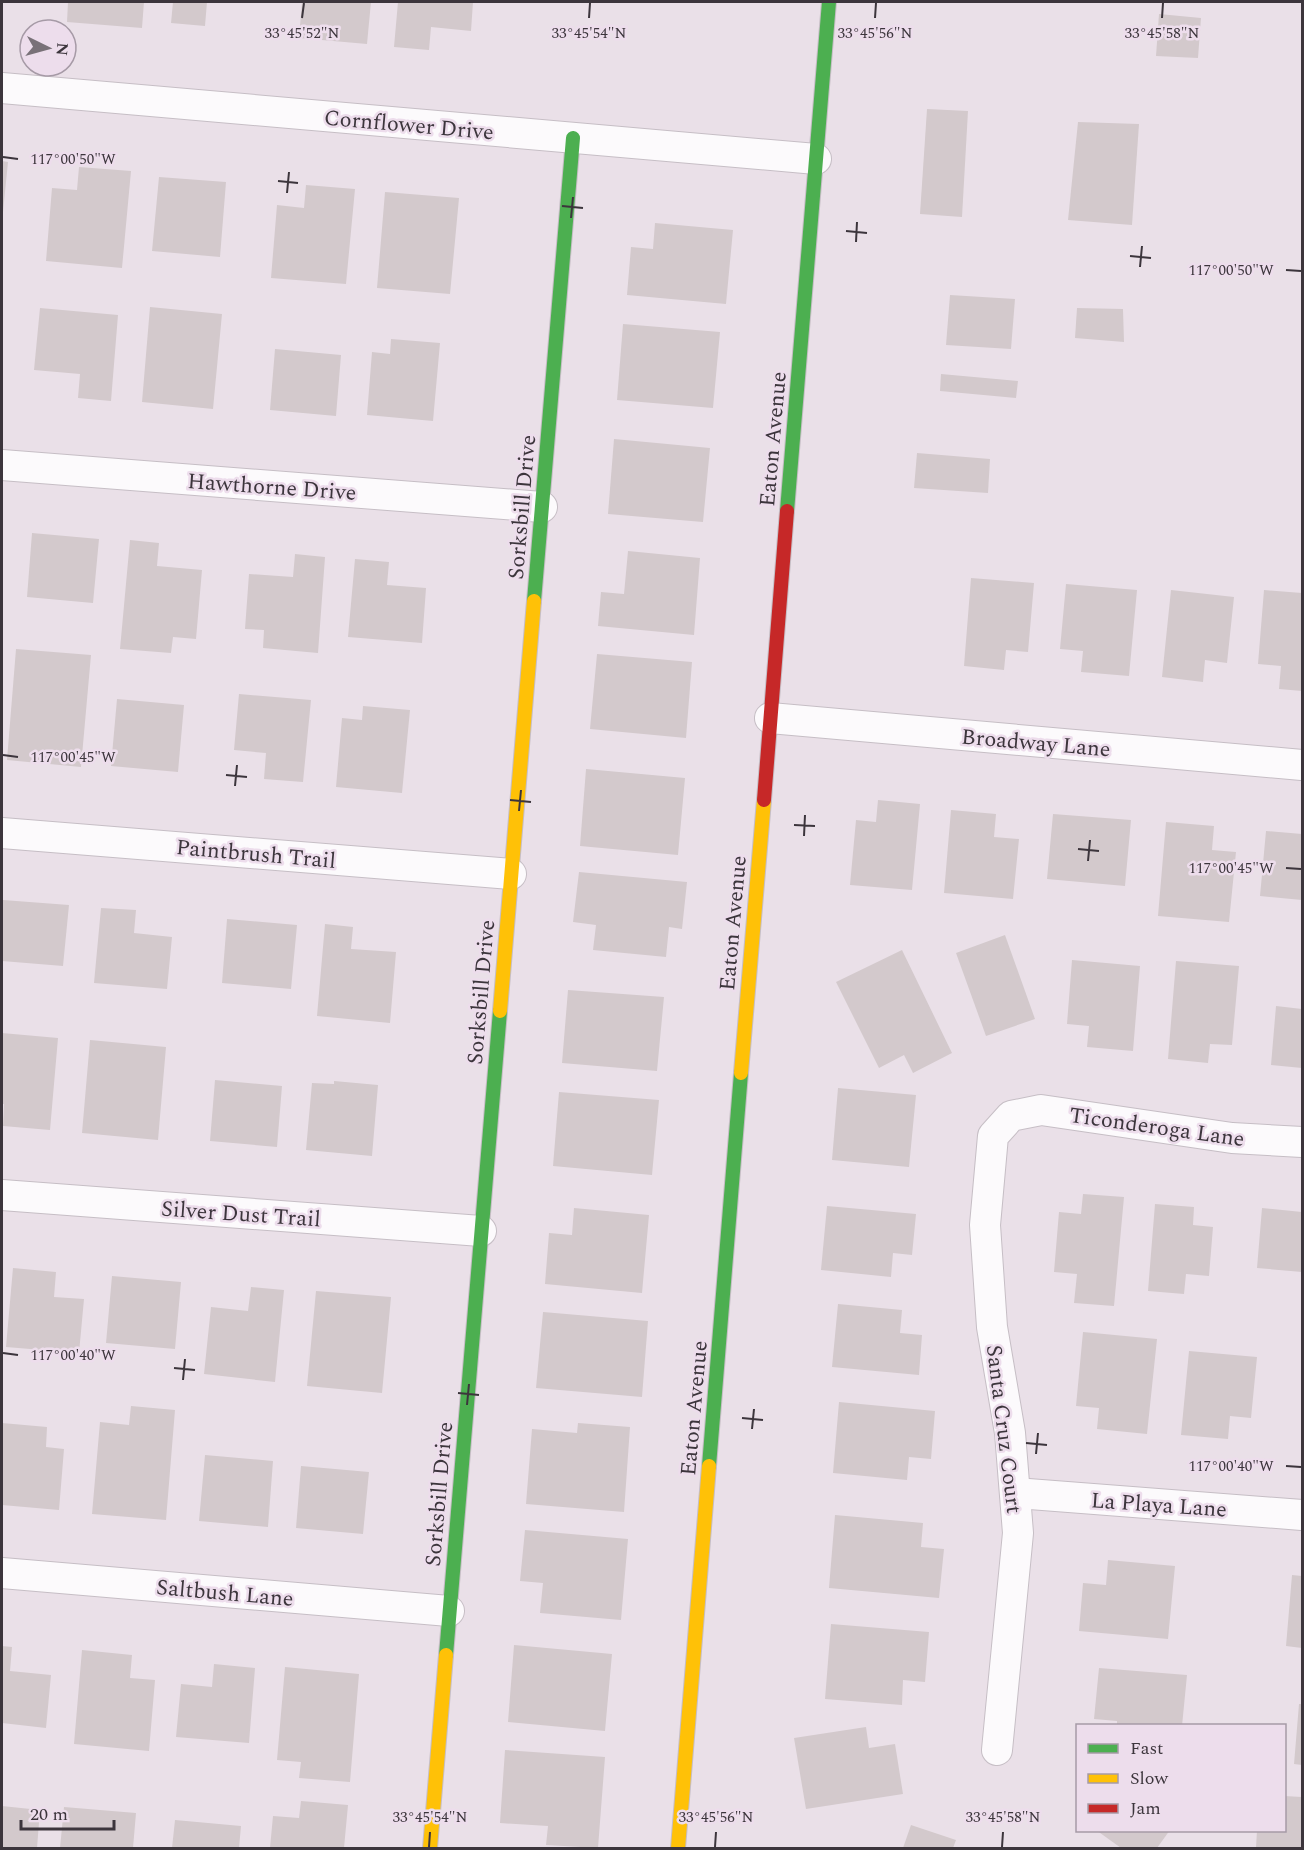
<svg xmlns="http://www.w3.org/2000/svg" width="1304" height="1850" viewBox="0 0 1304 1850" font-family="Spectral,serif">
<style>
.building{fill:#d3c9cc}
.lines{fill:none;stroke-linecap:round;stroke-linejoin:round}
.street-casing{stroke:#c6bec5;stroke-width:32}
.fast-casing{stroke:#c6bec5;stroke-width:16}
.slow-casing{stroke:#c6bec5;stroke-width:16}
.jam-casing{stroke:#c6bec5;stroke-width:16}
.street{stroke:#fcfafc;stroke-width:30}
.fast{stroke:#4caf50;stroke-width:14}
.slow{stroke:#ffc107;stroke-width:14}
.jam{stroke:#c62828;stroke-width:14}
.ticks{fill:none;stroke:#3c353c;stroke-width:2}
.labels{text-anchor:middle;stroke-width:5;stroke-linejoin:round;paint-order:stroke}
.street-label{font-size:22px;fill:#3c353c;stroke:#edddec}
.ticks-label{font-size:15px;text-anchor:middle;fill:#3c353c;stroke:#edddec;stroke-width:5;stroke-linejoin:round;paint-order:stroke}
</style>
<rect width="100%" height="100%" fill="#eae0e8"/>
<g class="building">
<polygon points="68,2 144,2 142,28 67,22"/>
<polygon points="173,2 207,2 205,26 171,23"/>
<polygon points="302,2 371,2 367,44 299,38"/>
<polygon points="398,2 473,2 471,31 431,27 429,50 394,47"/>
<polygon points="1159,14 1201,18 1198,58 1156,56"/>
<polygon points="927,109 968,111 962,217 920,214"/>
<polygon points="1078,122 1139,124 1132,225 1068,220"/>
<polygon points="2,161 8,162 3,212 2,212"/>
<polygon points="79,167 131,171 122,268 46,261 52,188 77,190"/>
<polygon points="159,177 226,182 220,257 152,251"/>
<polygon points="306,185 355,189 346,284 271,278 277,205 304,208"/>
<polygon points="385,192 459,198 450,294 377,288"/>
<polygon points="655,223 733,230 726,304 627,295 631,247 653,249"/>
<polygon points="950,295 1015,299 1011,349 946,345"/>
<polygon points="150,307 222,314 213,409 142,402"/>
<polygon points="40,308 118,315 111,401 78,398 80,374 34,370"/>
<polygon points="1077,308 1123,309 1124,342 1075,338"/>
<polygon points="623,324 720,332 713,408 617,400"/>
<polygon points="391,339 440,343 433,421 367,415 372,352 390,354"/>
<polygon points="275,349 341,355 336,416 270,410"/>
<polygon points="941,374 1018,381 1016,398 940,391"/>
<polygon points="614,439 710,448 703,522 608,514"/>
<polygon points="917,453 990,459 988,493 914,488"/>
<polygon points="32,533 99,539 93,603 27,597"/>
<polygon points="130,540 159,543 157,566 202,570 196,639 173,637 171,653 120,649"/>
<polygon points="628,551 700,558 694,635 598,626 601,592 624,594"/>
<polygon points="295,554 325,557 318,653 263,648 264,630 245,629 249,574 293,577"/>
<polygon points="355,559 389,562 387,585 426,588 422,643 348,637"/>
<polygon points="971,578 1034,583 1028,652 1006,650 1004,670 964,666"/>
<polygon points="1066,584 1137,590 1129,676 1081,672 1083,651 1060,649"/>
<polygon points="1171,590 1234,597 1227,663 1205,660 1203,682 1162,677"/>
<polygon points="1264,590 1302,593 1302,691 1279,689 1281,666 1258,664"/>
<polygon points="16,649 91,655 81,767 7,760"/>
<polygon points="597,654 692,662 686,738 590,729"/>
<polygon points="239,694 311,700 303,782 264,779 266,753 234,750"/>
<polygon points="117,699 184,705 178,772 111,766"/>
<polygon points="363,706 410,710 402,793 336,787 342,718 362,720"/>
<polygon points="586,769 685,778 678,855 580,846"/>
<polygon points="878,800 920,804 912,890 850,885 856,820 876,822"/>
<polygon points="951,810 996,814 994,837 1019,839 1013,899 944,893"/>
<polygon points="1053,814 1131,820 1125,886 1047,879"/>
<polygon points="1166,822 1214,826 1212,850 1236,852 1229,922 1158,916"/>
<polygon points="1266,831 1302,834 1302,900 1260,896"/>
<polygon points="579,872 687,882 682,929 669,927 666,957 593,950 596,925 573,922"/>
<polygon points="3,900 69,905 63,966 2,961"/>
<polygon points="101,908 136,910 134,933 172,937 167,989 94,983"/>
<polygon points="227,919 297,925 291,989 222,983"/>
<polygon points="325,924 353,927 351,949 396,952 390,1023 317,1016"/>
<polygon points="1005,935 1035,1019 986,1036 956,953"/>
<polygon points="902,950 952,1053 913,1073 904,1055 879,1068 836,982"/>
<polygon points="1072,960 1140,966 1133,1051 1087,1047 1089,1026 1067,1024"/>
<polygon points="1176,961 1239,966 1232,1045 1210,1044 1208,1063 1168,1059"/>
<polygon points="568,990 664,997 657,1071 562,1063"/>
<polygon points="1276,1006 1302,1009 1302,1068 1271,1065"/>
<polygon points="2,1033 58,1038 50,1130 3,1126 4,1104 2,1104"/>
<polygon points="90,1040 166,1047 158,1140 82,1133"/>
<polygon points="215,1080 282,1086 277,1147 210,1141"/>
<polygon points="334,1081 378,1085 372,1156 306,1150 312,1083 334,1084"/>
<polygon points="838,1088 916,1095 909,1167 832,1160"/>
<polygon points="559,1092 659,1100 652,1175 553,1166"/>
<polygon points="1083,1194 1124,1197 1114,1306 1074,1303 1077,1274 1054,1272 1059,1212 1081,1214"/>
<polygon points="1155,1204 1194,1207 1193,1225 1213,1227 1209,1276 1186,1274 1184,1294 1148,1291"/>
<polygon points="827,1206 916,1214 912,1255 893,1253 891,1277 821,1270"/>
<polygon points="574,1208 649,1215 642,1293 545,1284 549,1233 572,1235"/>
<polygon points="1262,1208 1302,1212 1302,1272 1257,1268"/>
<polygon points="13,1268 56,1272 54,1297 84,1299 79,1353 6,1347"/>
<polygon points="112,1276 181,1282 175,1349 106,1343"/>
<polygon points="251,1287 284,1290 275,1382 204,1374 211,1307 248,1311"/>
<polygon points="316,1291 391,1297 382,1393 307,1386"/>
<polygon points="838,1304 902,1310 900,1333 922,1335 919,1375 832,1367"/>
<polygon points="543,1312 648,1321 642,1397 536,1388"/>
<polygon points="1083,1332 1157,1339 1147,1434 1097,1429 1099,1408 1076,1406"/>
<polygon points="1189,1351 1257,1357 1251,1418 1230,1416 1228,1439 1181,1435"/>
<polygon points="839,1402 935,1411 931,1459 909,1457 907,1480 833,1473"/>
<polygon points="131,1406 175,1410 166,1520 92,1514 100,1422 129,1425"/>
<polygon points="2,1423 47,1427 46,1447 64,1449 59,1510 2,1505"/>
<polygon points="578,1423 630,1427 624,1512 526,1504 532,1429 577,1433"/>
<polygon points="205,1455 273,1461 268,1527 199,1521"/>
<polygon points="301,1466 369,1472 363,1534 296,1528"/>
<polygon points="835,1515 923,1523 921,1547 944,1549 939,1598 829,1588"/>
<polygon points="525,1530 628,1539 621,1620 540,1613 543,1583 520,1581"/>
<polygon points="1108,1560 1175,1566 1168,1639 1079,1631 1083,1583 1106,1585"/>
<polygon points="1292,1575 1302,1576 1302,1648 1286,1646"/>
<polygon points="831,1624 929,1632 925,1682 903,1680 902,1705 825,1699"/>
<polygon points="514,1645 612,1654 605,1731 508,1722"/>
<polygon points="2,1646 12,1647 10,1671 51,1675 46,1728 2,1723"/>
<polygon points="82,1650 132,1655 130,1678 155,1680 149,1751 74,1744"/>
<polygon points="214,1664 255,1668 249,1743 176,1737 181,1684 212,1687"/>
<polygon points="285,1667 359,1674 350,1782 299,1778 301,1762 277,1760"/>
<polygon points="1099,1668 1187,1675 1182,1726 1117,1726 1117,1721 1094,1719"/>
<polygon points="1299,1704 1302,1704 1302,1765 1294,1764"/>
<polygon points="866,1727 869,1748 895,1744 903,1794 806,1809 794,1738"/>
<polygon points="505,1750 605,1757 598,1848 546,1845 548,1826 500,1823"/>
<polygon points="1284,1796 1302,1797 1302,1848 1256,1848 1257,1830 1284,1830"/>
<polygon points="301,1801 348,1805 344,1848 270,1848 273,1816 299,1818"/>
<polygon points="2,1806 40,1810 37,1848 2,1848"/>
<polygon points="64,1807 136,1813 133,1848 60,1848"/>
<polygon points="175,1820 241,1826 239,1848 172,1848"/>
<polygon points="911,1825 956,1840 953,1848 903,1848"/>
<polygon points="1096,1830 1170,1830 1157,1848 1121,1848"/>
</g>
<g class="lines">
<g class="street-casing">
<g id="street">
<polyline points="2,88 816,159"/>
<polyline points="2,465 542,507"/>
<polyline points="770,718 1302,765"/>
<polyline points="2,833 511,874"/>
<polyline points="2,1195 481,1231"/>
<polyline points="1015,1493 1302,1515"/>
<polyline points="2,1573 449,1611"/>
<polyline points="997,1750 1018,1533 1010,1433 992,1327 985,1225 993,1136 1011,1116 1041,1110 1232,1138 1302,1142"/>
</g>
</g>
<g class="fast-casing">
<g id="fast">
<polyline points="787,511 829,2"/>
<polyline points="534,601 573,138"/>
<polyline points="709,1466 741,1073"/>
<polyline points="446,1655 500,1011"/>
</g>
</g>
<g class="slow-casing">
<g id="slow">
<polyline points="500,1011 534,601"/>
<polyline points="741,1073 764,800"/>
<polyline points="430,1848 446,1655"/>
<polyline points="678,1848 709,1466"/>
</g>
</g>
<g class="jam-casing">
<polyline id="jam" points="764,800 787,511"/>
</g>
<use href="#street" class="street"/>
<use href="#fast" class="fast"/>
<use href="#slow" class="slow"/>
<use href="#jam" class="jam"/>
</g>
<path class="ticks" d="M302,18L304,3M589,18L590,3M875,18L876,3M1162,18L1163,3M3,157L18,159M278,181L298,183M287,193L289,172M562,206L583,208M571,218L573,197M846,231L867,233M856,242L857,222M1130,256L1151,258M1140,267L1142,246M1286,270L1301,271M3,755L18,757M226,775L247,777M235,786L237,765M510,800L531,802M519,811L521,790M794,825L815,826M804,836L805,815M1078,849L1099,851M1088,861L1090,840M1286,868L1301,869M3,1353L18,1355M174,1368L195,1370M183,1380L185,1359M458,1393L479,1395M467,1405L469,1384M742,1418L763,1420M752,1429L754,1409M1026,1443L1047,1445M1036,1454L1038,1433M1286,1466L1301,1467M429,1847L430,1832M715,1847L716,1832M1002,1847L1003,1832"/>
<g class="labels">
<g class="street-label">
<text transform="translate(409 124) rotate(5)" y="8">Cornflower Drive</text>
<text transform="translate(772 439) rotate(-85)" y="8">Eaton Avenue</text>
<text transform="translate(272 486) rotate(4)" y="8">Hawthorne Drive</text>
<text transform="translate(521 507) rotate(-85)" y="8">Sorksbill Drive</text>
<text transform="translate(1036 742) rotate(5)" y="8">Broadway Lane</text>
<text transform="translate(256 853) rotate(5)" y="8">Paintbrush Trail</text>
<text transform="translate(732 923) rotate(-85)" y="8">Eaton Avenue</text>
<text transform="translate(480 992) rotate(-85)" y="8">Sorksbill Drive</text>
<text transform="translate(1157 1126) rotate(8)" y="8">Ticonderoga Lane</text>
<text transform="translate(241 1213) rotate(4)" y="8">Silver Dust Trail</text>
<text transform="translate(693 1408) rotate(-85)" y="8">Eaton Avenue</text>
<text transform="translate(1005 1429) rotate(83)" y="8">Santa Cruz Court</text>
<text transform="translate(438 1494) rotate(-85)" y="8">Sorksbill Drive</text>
<text transform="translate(1159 1504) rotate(4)" y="8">La Playa Lane</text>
<text transform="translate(225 1592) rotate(5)" y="8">Saltbush Lane</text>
</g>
</g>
<g class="ticks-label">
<text x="302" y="38">33°45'52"N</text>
<text x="589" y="38">33°45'54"N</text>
<text x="875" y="38">33°45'56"N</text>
<text x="1162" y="38">33°45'58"N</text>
<text x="73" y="164">117°00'50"W</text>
<text x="1231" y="275">117°00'50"W</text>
<text x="73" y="762">117°00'45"W</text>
<text x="1231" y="873">117°00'45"W</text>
<text x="73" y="1360">117°00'40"W</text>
<text x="1231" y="1471">117°00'40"W</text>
<text x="430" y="1822">33°45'54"N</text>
<text x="716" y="1822">33°45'56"N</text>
<text x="1003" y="1822">33°45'58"N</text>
</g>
<rect width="1304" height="1850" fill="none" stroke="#3c353c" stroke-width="6"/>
<rect x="1076" y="1724" width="210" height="108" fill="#edddec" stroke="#a69aa6" stroke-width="1.5"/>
<rect x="1088" y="1744" width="30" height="9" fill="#4caf50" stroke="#a69aa6" stroke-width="1.5"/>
<text x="1130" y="1754" font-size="18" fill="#3c353c">Fast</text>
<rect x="1088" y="1774" width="30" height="9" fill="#ffc107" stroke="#a69aa6" stroke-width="1.5"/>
<text x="1130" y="1784" font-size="18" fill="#3c353c">Slow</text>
<rect x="1088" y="1804" width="30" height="9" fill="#c62828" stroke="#a69aa6" stroke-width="1.5"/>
<text x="1130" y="1814" font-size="18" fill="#3c353c">Jam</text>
<g transform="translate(48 48) rotate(95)"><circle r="28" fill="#edddec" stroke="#a69aa6" stroke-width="1.5"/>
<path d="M0-4.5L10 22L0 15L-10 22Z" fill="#797178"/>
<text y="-9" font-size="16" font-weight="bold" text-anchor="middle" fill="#3c353c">N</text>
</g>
<path d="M21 1820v9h93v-9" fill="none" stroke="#3c353c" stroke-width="3"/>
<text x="30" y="1820" font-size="18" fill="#3c353c" stroke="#edddec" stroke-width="4.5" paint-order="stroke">20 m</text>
</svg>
